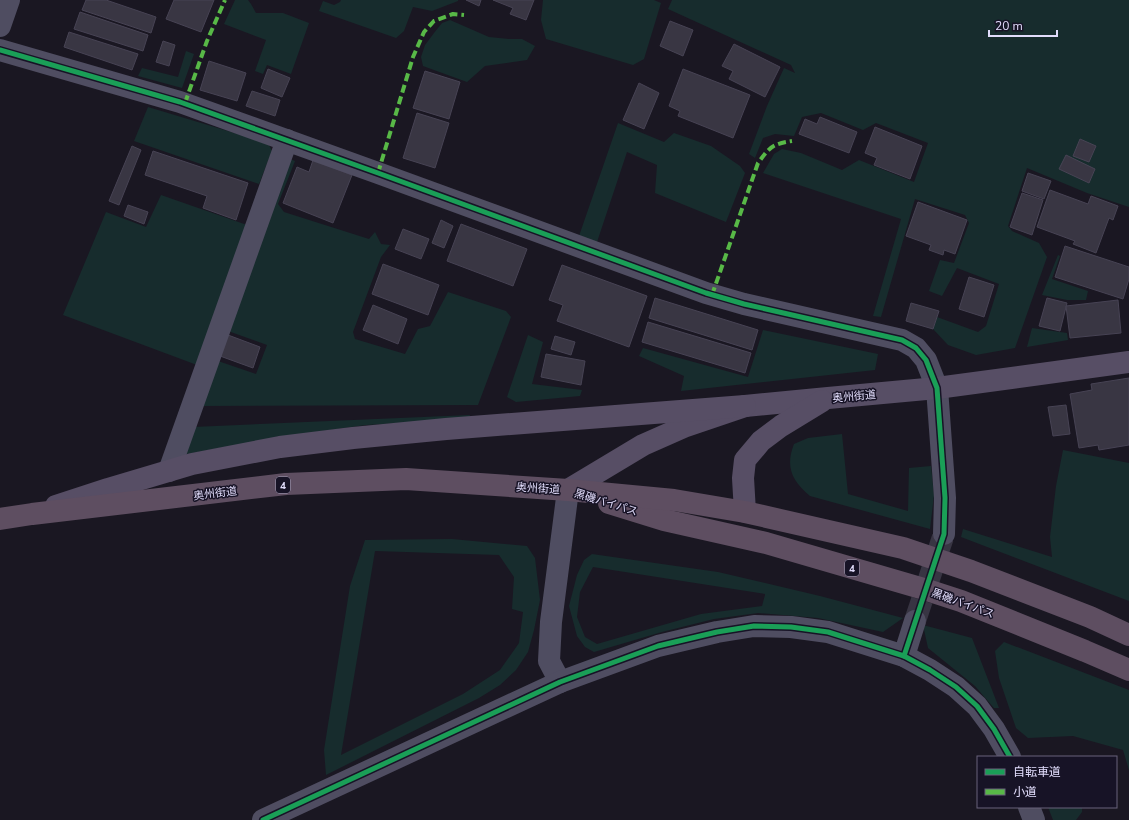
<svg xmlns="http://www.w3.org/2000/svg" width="1129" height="820" viewBox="0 0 1129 820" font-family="'Nunito Sans','Noto Sans JP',sans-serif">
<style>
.green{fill:#172c2d;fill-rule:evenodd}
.building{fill:#393643;stroke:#474354}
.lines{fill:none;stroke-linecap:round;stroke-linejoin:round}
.minor-tunnel{stroke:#383543;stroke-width:22;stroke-dasharray:22 11;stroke-linecap:butt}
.minor{stroke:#4f4d61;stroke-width:22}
.major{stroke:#574e65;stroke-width:22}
.highway{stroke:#5e4e61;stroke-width:22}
.quiet{stroke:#58b947;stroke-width:4;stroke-dasharray:8 4;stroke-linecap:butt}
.cycleway-casing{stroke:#171326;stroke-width:8}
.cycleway{stroke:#1a9f57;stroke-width:5}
.labels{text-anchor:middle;stroke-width:3;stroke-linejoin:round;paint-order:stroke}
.shield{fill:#171326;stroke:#a4a0bb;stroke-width:1}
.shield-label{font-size:10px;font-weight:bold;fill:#e1dcfb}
.street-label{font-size:11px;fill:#e1dcfb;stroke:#171326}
</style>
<rect width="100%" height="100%" fill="#1a1722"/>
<g class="green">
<polygon points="235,0 248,0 251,4 256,13 283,13 309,23 291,74 267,65 263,74 255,71 266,40 224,24"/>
<polygon points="341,0 458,0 458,1 432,11 413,7 404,31 396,38 319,11 323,1 334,5 340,2"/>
<polygon points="543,0 654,0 661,3 644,59 633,65 546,39 541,20"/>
<polygon points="672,0 1129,0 1129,207 1087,193 1027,168 1008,226 1012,231 1039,243 1047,257 1015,348 976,355 948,345 933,329 937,317 978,332 986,326 999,284 957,268 942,296 929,291 940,260 954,263 969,223 965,215 915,199 881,317 873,316 901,219 763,173 774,154 782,149 801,153 842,170 859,160 914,182 928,143 876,123 863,130 821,113 802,117 794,136 775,134 763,138 755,158 749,154 767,106 784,68 795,73 791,65 668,9"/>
<polygon points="450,20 489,37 509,39 522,39 535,46 527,60 485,66 467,82 423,66 421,57 425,45 434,33 442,23"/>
<polygon points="186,51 194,54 182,88 138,76 142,68 178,77"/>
<polygon points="148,107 268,143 272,151 259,184 134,141"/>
<polygon points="618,123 664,142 674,133 711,146 740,166 745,173 726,222 655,193 657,165 627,152 597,242 579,236"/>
<polygon points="290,159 295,161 278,204 284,212 369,239 375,232 381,244 390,245 381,257 353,332 355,339 405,354 418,329 430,326 448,292 506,311 511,317 478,405 198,406 218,361 256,374 267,345 228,331"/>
<polygon points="161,195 247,225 197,365 63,315 106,212 146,227"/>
<polygon points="1058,255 1060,256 1052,279 1088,291 1086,300 1067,300 1042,295"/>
<polygon points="1032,328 1067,333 1068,340 1027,347"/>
<polygon points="763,330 878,354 875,370 681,391 684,376 639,356 643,348 748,377"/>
<polygon points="528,335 543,342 532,384 582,390 580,396 516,402 507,397"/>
<polygon points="470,415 469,419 366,425 287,436 187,454 183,450 193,427"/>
<path d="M842,434L848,494L908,511L909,468L931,466L934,495L930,529L810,496C792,481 785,467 794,444L808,438Z"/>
<polygon points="1063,450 1129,463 1129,601 961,537 963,529 1052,557 1050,537 1056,486"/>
<path d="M452,539L527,546L535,558L540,600L534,630L528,652L516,670L500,685L479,698L326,775L324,750L350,586L365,540ZM375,551L499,555L514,577L512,609L523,612L519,643L500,670L463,694L341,755Z"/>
<path d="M592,554L718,572L820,596L903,618L883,632L818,618L758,613L714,619L662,632L594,652L585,647L577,636L569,606L577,575L584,560ZM593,567L765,594V595L762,606L701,614L597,644L585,637L577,617L580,592Z"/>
<polygon points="923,625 972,638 999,708 994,708 975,686 928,648"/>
<polygon points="1004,642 1129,690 1129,770 1123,750 1073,736 1028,738 1016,728 999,678 995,651"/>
<polygon points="1048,807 1082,807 1082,812 1076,820 1053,820"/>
</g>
<g class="building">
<polygon points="86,0 106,0 156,17 151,33 82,10"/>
<polygon points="174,0 214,0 201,32 166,19"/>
<polygon points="466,0 481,0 479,6"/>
<polygon points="493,0 534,0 526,20 510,14 513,8"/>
<polygon points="80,12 148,35 143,51 74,29"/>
<polygon points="670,21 693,30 683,56 660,46"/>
<polygon points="69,32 138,54 132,70 64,47"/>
<polygon points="163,41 175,45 169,66 156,62"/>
<polygon points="734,44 780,67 765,97 729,79 733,71 722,66"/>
<polygon points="209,61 246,73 237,101 200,90"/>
<polygon points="268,69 290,78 282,97 261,88"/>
<polygon points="683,69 750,95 733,138 678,116 680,111 669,106"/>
<polygon points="425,71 460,82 449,119 413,108"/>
<polygon points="639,83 659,93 644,129 623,120"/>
<polygon points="252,91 280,100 275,116 246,106"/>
<polygon points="417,113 449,123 435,168 403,158"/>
<polygon points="820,117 857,132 849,153 799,134 805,119 817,124"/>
<polygon points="875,127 922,146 910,179 874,165 877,158 865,153"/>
<polygon points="1080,139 1096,146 1089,162 1073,156"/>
<polygon points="132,146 141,150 119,205 109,201"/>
<polygon points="153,151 248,183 236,220 203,208 207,196 145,175"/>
<polygon points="1066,155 1095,169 1089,183 1059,169"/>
<polygon points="313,160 352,175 333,223 283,203 297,167 309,172"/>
<polygon points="1028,173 1051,181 1044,199 1022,191"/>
<polygon points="1050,190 1088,204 1091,196 1118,206 1113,220 1109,218 1096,253 1073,244 1075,241 1037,227"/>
<polygon points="1022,193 1043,200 1032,235 1010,227"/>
<polygon points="918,202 967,220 955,254 944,250 943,255 929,250 931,245 906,236"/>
<polygon points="128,205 148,212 144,224 124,216"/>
<polygon points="441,220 453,226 444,248 432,243"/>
<polygon points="461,224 527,249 513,286 447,261"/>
<polygon points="403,229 429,239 421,259 395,249"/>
<polygon points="1065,246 1129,267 1129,279 1123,299 1055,277"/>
<polygon points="383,264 439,285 428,315 372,294"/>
<polygon points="562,265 647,296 629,347 557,321 563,305 549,300"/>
<polygon points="969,277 994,285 984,317 959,309"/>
<polygon points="655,298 758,330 752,350 649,318"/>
<polygon points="1047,298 1067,303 1060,331 1039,326"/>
<polygon points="1118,300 1121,333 1070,338 1066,306"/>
<polygon points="911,303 939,311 933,329 906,321"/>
<polygon points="373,305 407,319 398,344 363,330"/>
<polygon points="648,322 751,353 745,373 642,342"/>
<polygon points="228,335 260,347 253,368 220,356"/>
<polygon points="555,336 575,342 571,355 551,349"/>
<polygon points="546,354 585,361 581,385 541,377"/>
<polygon points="1129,378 1129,445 1099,450 1098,445 1079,448 1070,394 1092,390 1091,384"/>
<polygon points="1066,405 1070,434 1053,436 1048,407"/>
</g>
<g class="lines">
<polyline class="minor-tunnel" points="915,621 944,534"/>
<g class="minor">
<polyline points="0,26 9,0"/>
<polyline points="0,50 180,102 378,173 706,293 744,304 902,340 916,348 926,360 937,388 945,498 944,534"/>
<polyline points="169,471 287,140"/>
<polyline points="904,656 915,621"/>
<polyline points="560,682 549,661 551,622 568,490"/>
<polyline points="1029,807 1034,820"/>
<polyline points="263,820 560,682 658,646 717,632 754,626 791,627 828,632 904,656 930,670 956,687 977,706 994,729 1010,757"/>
</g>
<g class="major">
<polyline points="568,490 643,445 686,426 745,406 828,398 937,388 1129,362"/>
<polyline points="56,506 108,489 192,464 280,447 353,438 446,429 745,406"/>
<polyline points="745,512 743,478 745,460 761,441 781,426 822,401"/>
</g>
<g class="highway">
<polyline points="609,503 664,520 766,543 924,589 961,601 1085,651 1129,670"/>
<polyline points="0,519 32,514 286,484 406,479 568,490 674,500 745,512 903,548 971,571 1090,617 1129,635"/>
</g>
<g class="quiet">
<polyline points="185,103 207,41 225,0"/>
<polyline points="378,173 413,57 424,32 434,21 453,14 464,15"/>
<path d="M712,295L758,163C770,147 772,144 792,141"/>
</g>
<g class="cycleway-casing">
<g id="cycleway">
<polyline points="0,50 180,102 378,173 706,293 744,304 902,340 916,348 926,360 937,388 945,498 944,534 904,656"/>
<polyline points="263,820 560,682 658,646 717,632 754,626 791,627 828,632 904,656 930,670 956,687 977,706 994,729 1010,757"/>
</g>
</g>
<use href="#cycleway" class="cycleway"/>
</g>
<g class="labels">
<g class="shield">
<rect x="276" y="477" width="14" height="16" rx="3"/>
<rect x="845" y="560" width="14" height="16" rx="3"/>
</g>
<g class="shield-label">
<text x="283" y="489">4</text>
<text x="852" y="572">4</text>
</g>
<g class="street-label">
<text transform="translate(854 396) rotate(-5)" y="4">奥州街道</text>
<text transform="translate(538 488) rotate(4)" y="4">奥州街道</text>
<text transform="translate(215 493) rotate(-7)" y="4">奥州街道</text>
<text transform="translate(606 502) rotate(17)" y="4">黒磯バイパス</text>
<text transform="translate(963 603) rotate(20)" y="4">黒磯バイパス</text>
</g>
</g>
<rect x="977" y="756" width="140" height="52" fill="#171326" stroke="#68637b"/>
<rect x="985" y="769" width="20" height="6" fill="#1a9f57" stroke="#68637b"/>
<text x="1013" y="776" font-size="12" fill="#e1dcfb">自転車道</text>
<rect x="985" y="789" width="20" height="6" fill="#58b947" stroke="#68637b"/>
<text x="1013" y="796" font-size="12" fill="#e1dcfb">小道</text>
<path d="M989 30v6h68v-6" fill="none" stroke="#e1dcfb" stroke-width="2"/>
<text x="995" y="30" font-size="12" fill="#e1dcfb" stroke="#171326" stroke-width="3" paint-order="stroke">20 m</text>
</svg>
